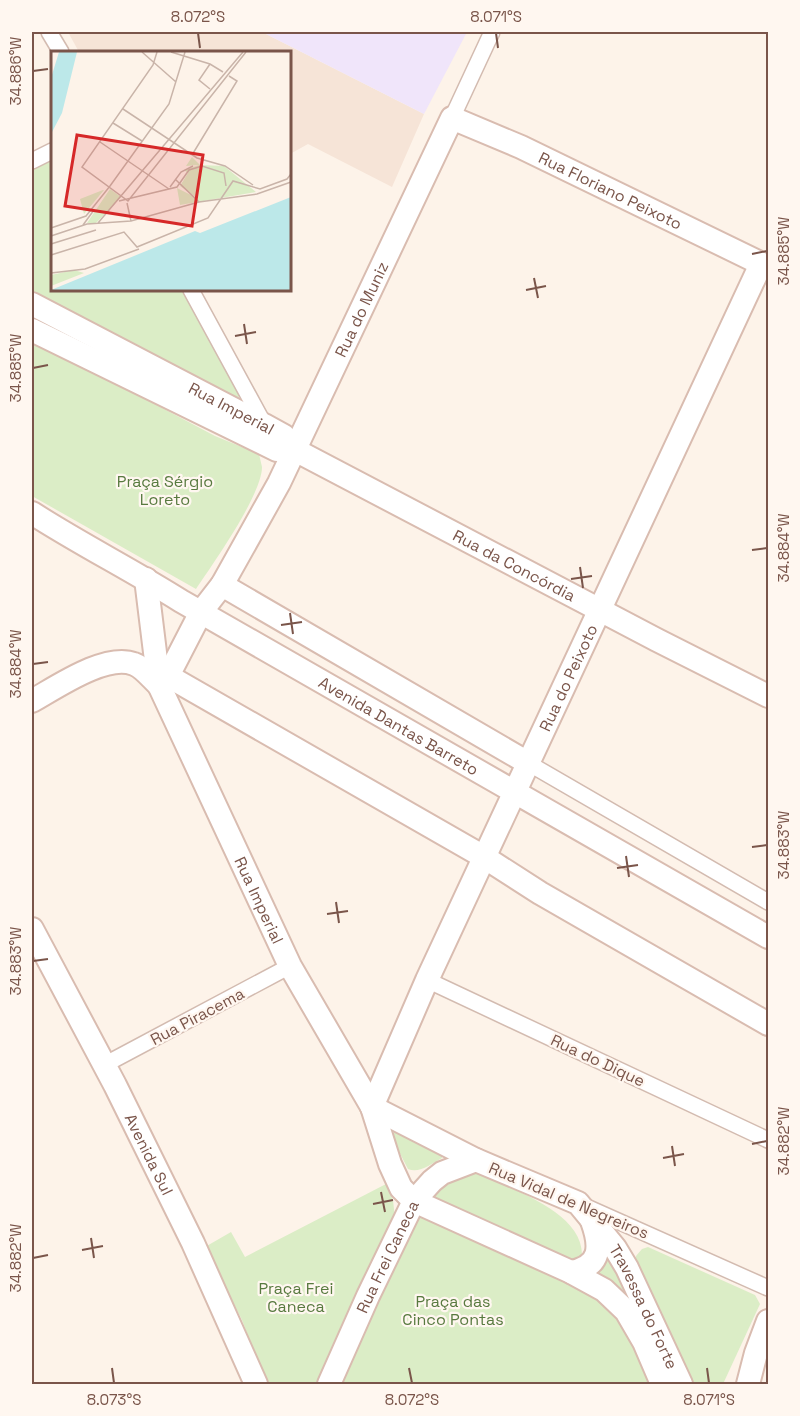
<svg xmlns="http://www.w3.org/2000/svg" width="800" height="1416" viewBox="0 0 800 1416" font-family="'Space Grotesk',sans-serif">
<style>
.residential{fill:#f6e4d7}
.education{fill:#f0e5fa}
.green{fill:#dbedc6}
.lines{fill:none;stroke-linecap:round;stroke-linejoin:round}
.street-casing{stroke:#d3bbb0;stroke-width:18}
.secondary-casing{stroke:#d9bcb0;stroke-width:26}
.street{stroke:#fff;stroke-width:15}
.secondary{stroke:#fff;stroke-width:22}
.ticks{fill:none;stroke:#7a554a;stroke-width:2}
.labels{text-anchor:middle;stroke-width:4.5;stroke-linejoin:round;paint-order:stroke}
.street-label{font-size:16px;fill:#7a554a;stroke:#fff7f0}
.park-label{font-size:16px;fill:#587a3f;stroke:#fff7f0}
.inset-road{fill:none;stroke:#c9b4a9;stroke-width:1.5}
.view{fill:#d62828;fill-opacity:0.15;stroke:#d62828;stroke-width:3}
.inset-edge{fill:none;stroke:#7a554a;stroke-width:3}
.neatline{fill:none;stroke:#7a554a;stroke-width:2}
.ticks-label{font-size:15px;text-anchor:middle;fill:#7a554a}
</style>
<rect width="100%" height="100%" fill="#fdf3e9"/>
<polygon class="residential" points="68,32 262,32 424,114 392,187 308,144 290,154 290,52 79,52"/>
<polygon class="education" points="262,32 467,32 424,114"/>
<g class="green">
<polygon points="52,159 52,290 185,290 240,391 238,400 32,294 32,169"/>
<path d="M32,339L215,436L259,454C260,458 261,463 262,467C262,495 212,565 196,589L32,496Z"/>
<path d="M396,1131L442,1152V1158C431,1164 419,1174 408,1169L392,1138L391,1135Z"/>
<path d="M472,1172C484,1174 496,1181 507,1186C535,1199 584,1220 582,1257L576,1263L435,1200L434,1194L440,1187Z"/>
<polygon points="386,1184 393,1200 395,1218 322,1384 266,1384 242,1320 205,1247 231,1232 245,1257"/>
<polygon points="416,1215 505,1249 572,1279 601,1236 675,1384 334,1384"/>
<polygon points="648,1247 755,1295 760,1304 723,1384 686,1384 636,1265 636,1256 642,1249"/>
</g>
<g class="lines">
<g class="street-casing">
<g id="street">
<polyline points="49,32 61,52"/>
<polyline points="452,118 492,32"/>
<polyline points="32,161 52,151"/>
<polyline points="191,290 264,424"/>
<polyline points="528,763 768,902"/>
<polyline points="427,980 768,1140"/>
<polyline points="104,1065 290,966"/>
<polyline points="582,1205 768,1288"/>
</g>
</g>
<g class="secondary-casing">
<g id="secondary">
<path id="s1" d="M32,304L264,425L284,436L295,450L657,640L768,696"/>
<polyline points="32,330 277,450 295,450"/>
<path id="s2" d="M32,513C80,544 132,570 181,601L768,937"/>
<path id="s3" d="M146,579L159,685L290,966L372,1107L390,1164L401,1188L414,1201L571,1272L604,1290L626,1311L644,1342L662,1384"/>
<polyline points="222,585 528,763"/>
<polyline points="168,676 484,857 540,893 768,1024"/>
<path id="s4" d="M159,685L168,676L201,612L222,585L279,483L452,118L521,147L768,267"/>
<path d="M32,701C57,687 106,653 134,664C143,667 152,679 159,685"/>
<path id="s5" d="M32,929L115,1085L193,1243L256,1384"/>
<path id="s6" d="M372,1107L427,980L761,264"/>
<path id="s7" d="M372,1107L476,1160L578,1203L615,1248L627,1268L681,1384"/>
<path d="M571,1272C602,1266 601,1246 592,1221"/>
<path id="s8" d="M329,1384L368,1296L414,1201L432,1181L442,1173L476,1160"/>
<polyline points="748,1384 756,1353 768,1321"/>
</g>
</g>
<use href="#street" class="street"/>
<use href="#secondary" class="secondary"/>
</g>
<path class="ticks" d="M198,33L200,48M496,33L498,48M33,71L48,69M752,254L767,251M534,278L538,298M526,290L546,286M244,324L247,344M235,336L256,332M33,368L48,365M752,550L767,548M580,567L583,588M571,579L592,576M290,613L293,634M281,625L302,622M33,664L48,662M752,847L767,845M626,856L629,877M617,868L638,865M336,902L339,923M327,914L348,911M33,961L48,959M752,1144L767,1141M672,1146L675,1166M663,1158L684,1154M381,1192L385,1212M373,1204L393,1200M91,1238L94,1258M82,1250L103,1246M33,1258L48,1255M112,1368L114,1383M409,1368L412,1383M707,1368L709,1383"/>
<g class="labels">
<g class="street-label">
<text dy="6" stroke="none"><textPath href="#s4" startOffset="814">Rua Floriano Peixoto</textPath></text>
<text dy="6" stroke="none"><textPath href="#s4" startOffset="428">Rua do Muniz</textPath></text>
<text dy="6" stroke="none"><textPath href="#s1" startOffset="225">Rua Imperial</textPath></text>
<text dy="6" stroke="none"><textPath href="#s1" startOffset="550">Rua da Concórdia</textPath></text>
<text dy="6" stroke="none"><textPath href="#s6" startOffset="472">Rua do Peixoto</textPath></text>
<text dy="6" stroke="none"><textPath href="#s2" startOffset="424">Avenida Dantas Barreto</textPath></text>
<text dy="6" stroke="none"><textPath href="#s3" startOffset="344">Rua Imperial</textPath></text>
<text transform="translate(197 1016) rotate(-28)" y="6">Rua Piracema</text>
<text transform="translate(598 1060) rotate(25)" y="6">Rua do Dique</text>
<text dy="6" stroke="none"><textPath href="#s5" startOffset="254">Avenida Sul</textPath></text>
<text transform="translate(569 1200) rotate(23)" y="6">Rua Vidal de Negreiros</text>
<text dy="6" stroke="none"><textPath href="#s8" startOffset="140">Rua Frei Caneca</textPath></text>
<text dy="6" stroke="none"><textPath href="#s7" startOffset="351">Travessa do Forte</textPath></text>
</g>
<g class="park-label">
<text x="165" y="487">Praça Sérgio<tspan x="165" dy="18">Loreto</tspan></text>
<text x="296" y="1294">Praça Frei<tspan x="296" dy="18">Caneca</tspan></text>
<text x="453" y="1307">Praça das<tspan x="453" dy="18">Cinco Pontas</tspan></text>
</g>
</g>
<g transform="translate(51 51)">
<rect width="240" height="240" fill="#fdf3e9"/>
<path d="M141,106L149,114L173,115L205,141L129,154L126,137L146,147L129,135L137,122L133,119L148,114L135,115ZM59,138L70,146L45,172H36ZM52,139H53L33,163L29,148ZM23,219L33,222L0,235V224Z" fill="#dbedc6"/>
<path d="M8,1H26L11,62L0,83V27ZM240,146V239H0L144,180L149,182Z" fill="#bce8e9"/>
<path class="inset-road" d="M91,1L125,31M106,1L102,14L31,116L77,150L195,1M120,1L159,13L172,21M159,38L148,29L159,13M72,58L146,107L174,115L202,134M62,72L91,90M49,91L118,138M141,104L186,30L178,25M125,129L148,151M59,135L118,53L134,1M119,136L130,121L142,115M68,150L126,136L138,119L151,115L173,122L175,135M76,152L80,170M47,172L192,1M32,174L43,159M0,177L35,165L59,135M0,185L36,173L80,170L148,151L206,143L240,131M0,193L45,179M0,204L73,181L86,196L157,167L182,130L209,138L236,128L240,123M0,222L34,218L88,198"/>
<path class="view" d="M26,84L152,104L141,175L14,155Z"/>
<rect width="240" height="240" class="inset-edge"/>
</g>
<rect width="800" height="1416" fill="none" stroke="#fff7f0" stroke-width="66"/>
<rect x="33" y="33" width="734" height="1350" class="neatline"/>
<g class="ticks-label">
<text x="198" y="22">8.072°S</text>
<text x="496" y="22">8.071°S</text>
<text transform="translate(16 71) rotate(-90)" y="5">34.886°W</text>
<text transform="translate(784 251) rotate(-90)" y="5">34.885°W</text>
<text transform="translate(16 368) rotate(-90)" y="5">34.885°W</text>
<text transform="translate(784 548) rotate(-90)" y="5">34.884°W</text>
<text transform="translate(16 664) rotate(-90)" y="5">34.884°W</text>
<text transform="translate(784 845) rotate(-90)" y="5">34.883°W</text>
<text transform="translate(16 961) rotate(-90)" y="5">34.883°W</text>
<text transform="translate(784 1141) rotate(-90)" y="5">34.882°W</text>
<text transform="translate(16 1258) rotate(-90)" y="5">34.882°W</text>
<text x="114" y="1405">8.073°S</text>
<text x="412" y="1405">8.072°S</text>
<text x="709" y="1405">8.071°S</text>
</g>
</svg>
